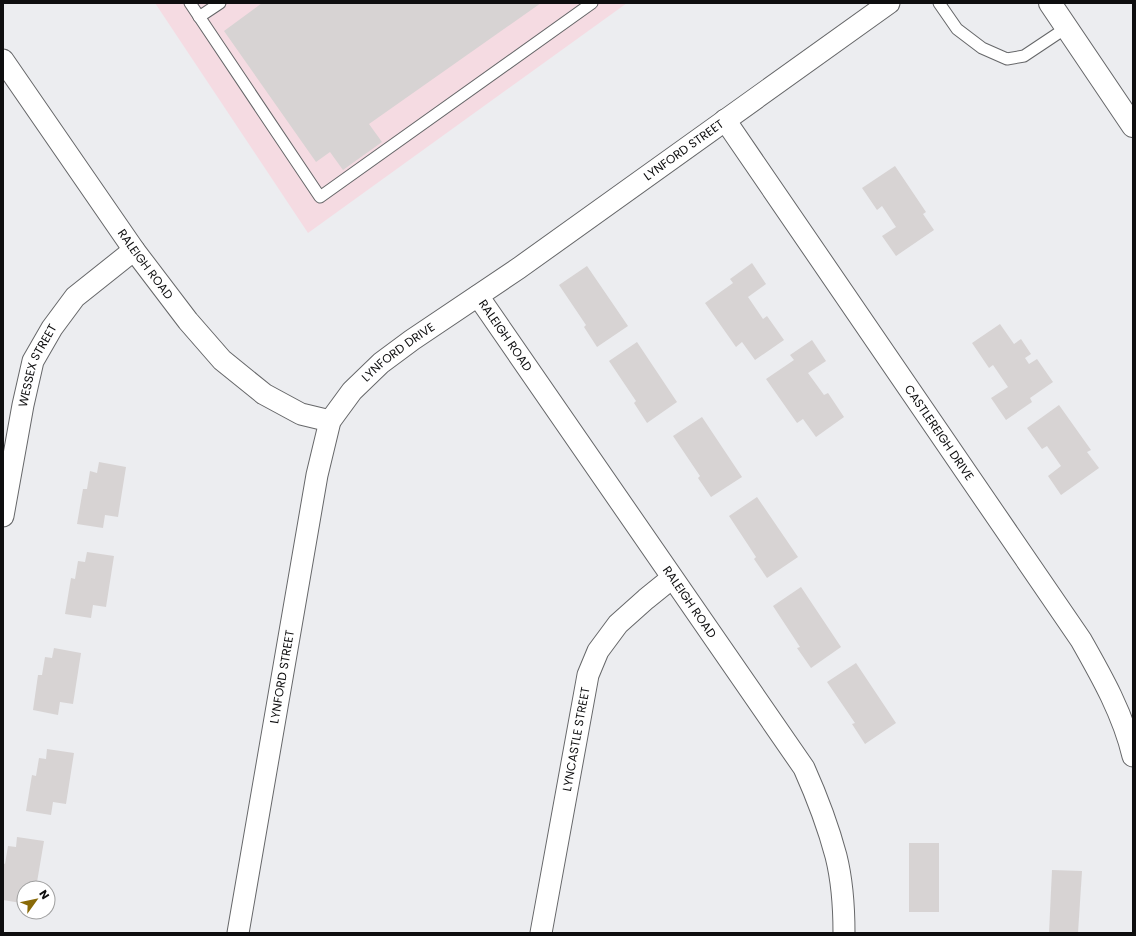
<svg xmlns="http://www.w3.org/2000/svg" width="1136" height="936" viewBox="0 0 1136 936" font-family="Poppins,sans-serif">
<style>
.commercial{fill:#f5dbe2}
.building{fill:#d7d3d3}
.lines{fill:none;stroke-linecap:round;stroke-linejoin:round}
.service-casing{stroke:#666769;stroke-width:13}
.minor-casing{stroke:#666769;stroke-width:23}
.tertiary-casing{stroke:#666769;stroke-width:24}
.service{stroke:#fff;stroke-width:11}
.minor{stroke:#fff;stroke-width:21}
.tertiary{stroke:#fff;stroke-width:22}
.labels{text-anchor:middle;stroke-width:3;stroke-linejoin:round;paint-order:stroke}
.street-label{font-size:12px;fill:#0e0e0f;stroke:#fff}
</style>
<rect width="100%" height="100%" fill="#ecedf0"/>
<polygon class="commercial" points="155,3 627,3 308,233"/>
<g class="building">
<polygon points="262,3 541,3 369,124 382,142 343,170 330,152 316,162 224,31"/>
<polygon points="895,166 926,212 923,214 934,230 896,256 882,236 896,227 882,206 877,210 862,188"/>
<polygon points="752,263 766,284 748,297 763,319 767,316 784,340 755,360 742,342 736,347 705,303 733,283 730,279"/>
<polygon points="587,266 628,326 597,347 584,327 586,325 559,285"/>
<polygon points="1000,324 1014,344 1021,339 1031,354 1025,358 1029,364 1037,359 1053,382 1030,398 1032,402 1006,420 991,398 1008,387 993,365 989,368 972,343"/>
<polygon points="812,340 826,361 808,373 824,395 828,393 844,417 816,437 803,419 797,423 766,379 794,360 790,355"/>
<polygon points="637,342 677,402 647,423 634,403 636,401 609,361"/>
<polygon points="1059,405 1091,450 1087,452 1099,468 1061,495 1048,476 1061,466 1047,446 1042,449 1027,428"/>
<polygon points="702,417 742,477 711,497 698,478 700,476 673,436"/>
<polygon points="99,462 126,467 118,517 105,515 103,528 77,524 83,489 87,489 90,471 97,473"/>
<polygon points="757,497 798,557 767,578 754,559 756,557 729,516"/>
<polygon points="87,552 114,556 106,607 93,605 91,618 65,614 71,578 75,579 78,561 85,562"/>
<polygon points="801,587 841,647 811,668 797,648 800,647 773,606"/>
<polygon points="54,648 81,653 73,704 60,702 58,715 33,710 38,675 42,675 45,657 52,658"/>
<polygon points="856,663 896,723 865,744 852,724 855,723 827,682"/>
<polygon points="47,749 74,753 66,804 53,802 51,815 26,811 32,775 36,776 39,758 46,759"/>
<polygon points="17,837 44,841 36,888 24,888 21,903 3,900 3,863 5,864 8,846 16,847"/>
<rect x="909" y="843" width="30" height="69"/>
<polygon points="1052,870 1082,871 1078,933 1049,933"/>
</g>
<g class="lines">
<g class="service-casing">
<g id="service">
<polyline points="190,3 320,197 592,3"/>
<polyline points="939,3 957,29 982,48 1007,59 1024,56 1066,28"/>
<polyline points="199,17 220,3"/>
</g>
</g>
<g class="minor-casing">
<g id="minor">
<path id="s1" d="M3,60L134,250L188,321L222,360L264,394L301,414L330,421"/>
<path id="s2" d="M725,120L1081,640C1102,677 1123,714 1133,756"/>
<path id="s3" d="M478,296L804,768C817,797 828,826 836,856C842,880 844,908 844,933"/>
<path id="s4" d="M3,516L23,405L33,361L52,328L75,297L134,250"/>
<path id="s5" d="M238,933L317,475L330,421L352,391L381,363L412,340L519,268L889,3"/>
<path id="s6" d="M541,933L588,675L598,651L618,624L646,599L672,578"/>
</g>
</g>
<g class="tertiary-casing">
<polyline id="tertiary" points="1050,3 1133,126"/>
</g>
<use href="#service" class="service"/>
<use href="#minor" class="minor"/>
<use href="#tertiary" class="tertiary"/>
</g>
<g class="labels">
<g class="street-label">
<text dy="4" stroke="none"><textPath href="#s5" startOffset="968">LYNFORD STREET</textPath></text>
<text dy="4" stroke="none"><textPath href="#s1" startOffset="249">RALEIGH ROAD</textPath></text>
<text dy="4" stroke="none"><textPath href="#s3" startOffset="48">RALEIGH ROAD</textPath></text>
<text dy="4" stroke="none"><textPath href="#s5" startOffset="618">LYNFORD DRIVE</textPath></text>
<text dy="4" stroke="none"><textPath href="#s4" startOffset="155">WESSEX STREET</textPath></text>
<text dy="4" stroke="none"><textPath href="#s2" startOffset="379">CASTLEREIGH DRIVE</textPath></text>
<text dy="4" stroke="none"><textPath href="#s3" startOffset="372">RALEIGH ROAD</textPath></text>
<text dy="4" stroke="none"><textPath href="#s5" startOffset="260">LYNFORD STREET</textPath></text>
<text dy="4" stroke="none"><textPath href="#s6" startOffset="197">LYNCASTLE STREET</textPath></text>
</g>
</g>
<rect width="1136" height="936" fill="none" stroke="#0e0e0f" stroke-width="8"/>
<g transform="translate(36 900) rotate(57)"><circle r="19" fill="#ffffff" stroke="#9f9f9f"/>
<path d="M0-3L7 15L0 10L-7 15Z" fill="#896a08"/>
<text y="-6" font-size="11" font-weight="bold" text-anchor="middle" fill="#0e0e0f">N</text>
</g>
</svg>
